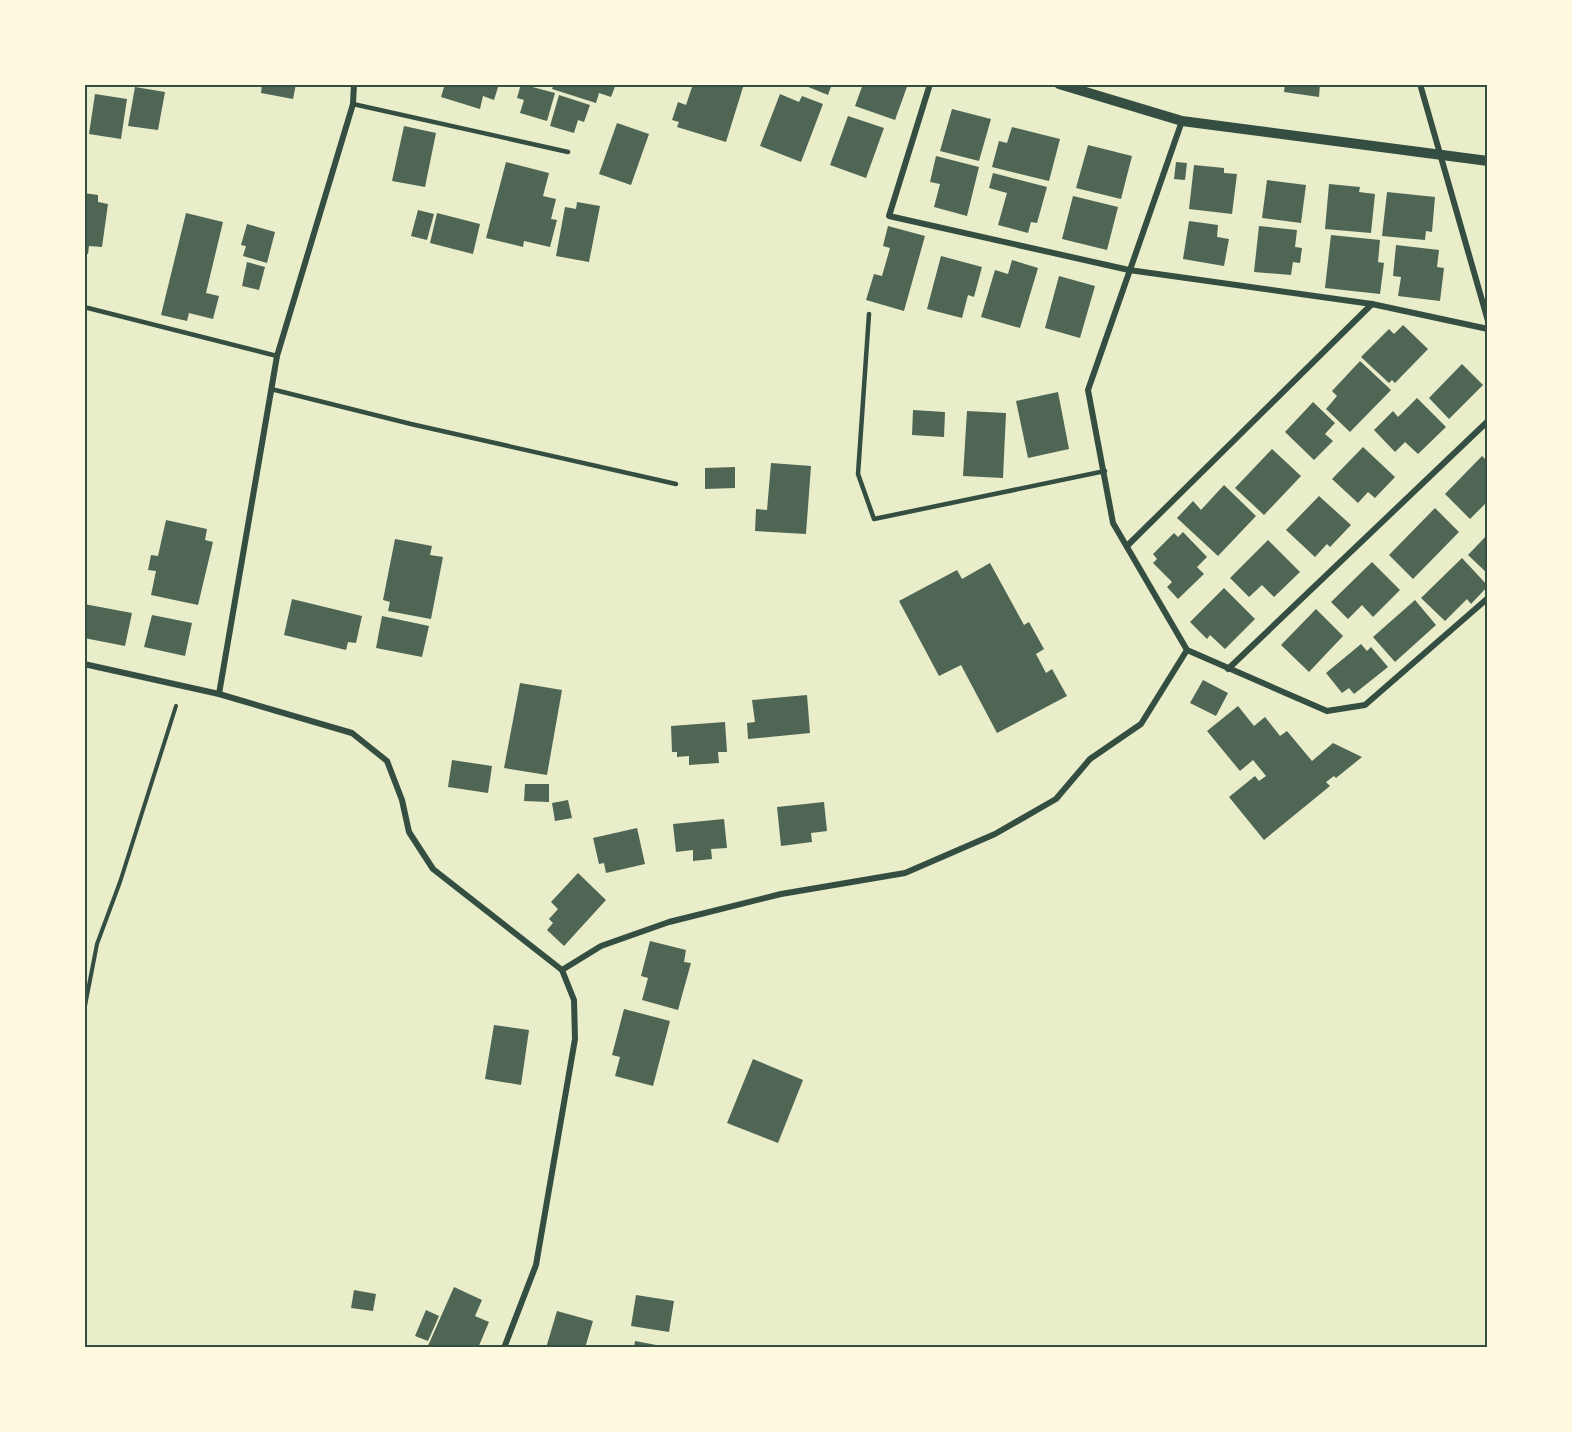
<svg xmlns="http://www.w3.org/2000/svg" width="1572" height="1432" viewBox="0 0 1572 1432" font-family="'Work Sans',sans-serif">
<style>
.building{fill:#4f6655}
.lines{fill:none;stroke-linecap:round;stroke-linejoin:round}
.path{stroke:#344e41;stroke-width:4}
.service{stroke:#344e41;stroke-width:4.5}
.minor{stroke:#344e41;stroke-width:6}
.tertiary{stroke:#344e41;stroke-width:10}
.neatline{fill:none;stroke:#344e41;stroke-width:2}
</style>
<rect width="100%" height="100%" fill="#e9edc9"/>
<g class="building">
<polygon points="262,84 296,84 293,99 261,93"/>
<polygon points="445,84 499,84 494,100 483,96 480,109 441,97"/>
<polygon points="521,84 555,93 547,121 520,113 524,100 517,98"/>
<polygon points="554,84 616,84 611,97 599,93 596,103 552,89"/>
<polygon points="693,84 744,84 726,142 677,127 679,122 672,120 678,102 686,105"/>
<polygon points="801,84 832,84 828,95"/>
<polygon points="863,84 908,84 895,120 855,106"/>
<polygon points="1285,84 1320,84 1319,97 1284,92"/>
<polygon points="135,87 165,92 158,130 128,126"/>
<polygon points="95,94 127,99 121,139 89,134"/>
<polygon points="780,94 799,102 802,96 823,104 801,162 760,146"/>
<polygon points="559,95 590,105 584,122 578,120 574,133 550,126"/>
<polygon points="952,109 991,119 979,161 940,151"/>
<polygon points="848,116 884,128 866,178 830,165"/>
<polygon points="617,123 649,134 631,185 599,174"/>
<polygon points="404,126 436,133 425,187 392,181"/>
<polygon points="1012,127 1060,139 1049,181 992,167 999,141 1007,143"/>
<polygon points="1088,145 1132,156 1121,199 1076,188"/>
<polygon points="936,156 979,167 967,216 934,207 940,184 930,182"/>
<polygon points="506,162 549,173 543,196 556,199 551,219 557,220 550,247 524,241 523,247 486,238"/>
<polygon points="1176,162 1187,163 1185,180 1174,179"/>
<polygon points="1194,165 1224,168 1224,173 1237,174 1232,214 1189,209"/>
<polygon points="993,173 1047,187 1037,223 1031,222 1028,233 998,225 1007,193 989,188"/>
<polygon points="1267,180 1306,185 1301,223 1262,218"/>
<polygon points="1329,184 1360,187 1359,192 1375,194 1371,233 1325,229"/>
<polygon points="1387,192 1435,197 1432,232 1426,231 1425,240 1382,236"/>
<polygon points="84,193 98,195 98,202 108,204 102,247 89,246 88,254 84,254"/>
<polygon points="1073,196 1118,207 1107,250 1062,239"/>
<polygon points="577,202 600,206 589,262 556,256 565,207 576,209"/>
<polygon points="418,210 434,214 427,240 411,236"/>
<polygon points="186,213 223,222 206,293 219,296 213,319 189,313 187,321 161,315"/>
<polygon points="437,213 480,224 473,254 430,243"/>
<polygon points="1189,221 1218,225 1217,237 1229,239 1224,266 1183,259"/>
<polygon points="247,224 275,232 267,263 243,256 246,246 241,245"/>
<polygon points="888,226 925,236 904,311 866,300 874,274 882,276 890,248 883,246"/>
<polygon points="1259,226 1297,230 1295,247 1302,248 1300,263 1293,262 1291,275 1254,272"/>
<polygon points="1331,235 1380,240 1378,262 1384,263 1380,294 1325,288"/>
<polygon points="1396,245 1439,250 1437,267 1444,268 1440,301 1398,296 1401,277 1393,276"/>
<polygon points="941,256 982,267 974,297 968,295 962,318 927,309"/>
<polygon points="1012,260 1038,268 1020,328 981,317 995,270 1008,274"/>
<polygon points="247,262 265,267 259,290 242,286"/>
<polygon points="1059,276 1095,286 1080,338 1045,328"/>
<polygon points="1403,325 1428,349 1395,383 1392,380 1389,383 1361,357 1389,329 1394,334"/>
<polygon points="1360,361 1391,390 1350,432 1326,409 1337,396 1332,391"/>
<polygon points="1462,364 1483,385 1449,419 1429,398"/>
<polygon points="1058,392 1069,449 1028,458 1016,401"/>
<polygon points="1417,398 1446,427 1418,454 1405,442 1395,452 1374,430 1393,411 1398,417"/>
<polygon points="1313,402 1335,423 1325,434 1333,441 1314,460 1285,432"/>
<polygon points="913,410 945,412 944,437 912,435"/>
<polygon points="967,411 1006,413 1003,478 963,476"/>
<polygon points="1363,447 1395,477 1375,498 1368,492 1358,503 1332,479"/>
<polygon points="1272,449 1301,476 1264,515 1235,488"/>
<polygon points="1482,456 1488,462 1488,501 1470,519 1445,494"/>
<polygon points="771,463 811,466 806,534 755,531 756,509 767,510"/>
<polygon points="735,467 735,488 705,489 705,468"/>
<polygon points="1224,485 1256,516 1218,556 1177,518 1193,501 1201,510"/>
<polygon points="1319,496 1351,525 1330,547 1327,544 1315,557 1286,530"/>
<polygon points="1435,508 1459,532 1413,579 1389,555"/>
<polygon points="166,520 207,529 205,540 213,542 198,605 151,595 156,571 148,570 151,555 158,556"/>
<polygon points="1183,532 1207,557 1197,567 1204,574 1178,599 1167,587 1172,582 1153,563 1157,559 1153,554 1174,533 1178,537"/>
<polygon points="1488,534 1488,574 1468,555"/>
<polygon points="395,539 432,546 430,555 443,557 431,619 388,611 390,602 383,600"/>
<polygon points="1268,540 1300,572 1274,597 1262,585 1249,597 1230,578"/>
<polygon points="1462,558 1488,586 1471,604 1467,599 1445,621 1421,598"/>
<polygon points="1372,562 1400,590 1373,617 1362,605 1348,619 1331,602"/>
<polygon points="990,563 1024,625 1029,622 1044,649 1036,654 1046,673 1052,669 1067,696 997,733 961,665 939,676 899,601 957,570 962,579"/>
<polygon points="1224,588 1255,619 1225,649 1210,635 1207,639 1190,622"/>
<polygon points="292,599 362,616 356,643 348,642 346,650 284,635"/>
<polygon points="1415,600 1436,625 1395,662 1373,637"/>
<polygon points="84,604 132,613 125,646 84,638"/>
<polygon points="1316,609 1343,636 1309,672 1281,645"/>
<polygon points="152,615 192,623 185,656 144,647"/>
<polygon points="382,616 429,626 422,657 376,648"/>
<polygon points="1361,644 1367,651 1371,647 1388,667 1354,694 1349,688 1342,693 1326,673"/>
<polygon points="1203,680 1228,693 1216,716 1190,703"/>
<polygon points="520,683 562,690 547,775 504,768"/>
<polygon points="807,695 810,733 748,739 747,723 755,722 752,700"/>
<polygon points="1238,706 1254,726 1265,717 1280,736 1287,731 1312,761 1333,743 1362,757 1336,778 1334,776 1326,782 1330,786 1264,840 1229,797 1255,776 1259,781 1266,776 1253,760 1240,771 1207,731"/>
<polygon points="725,722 727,752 718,752 719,763 689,765 689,756 677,757 677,752 672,752 671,726"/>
<polygon points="452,760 492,766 488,793 448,787"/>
<polygon points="525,784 549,784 549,802 524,801"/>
<polygon points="568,800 572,818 555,821 552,803"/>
<polygon points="824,802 827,831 811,833 812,842 781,846 777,807"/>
<polygon points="724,819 727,848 711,849 712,859 693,861 693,850 676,852 673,824"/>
<polygon points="637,828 645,864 606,873 604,863 599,864 593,838"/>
<polygon points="578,873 606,900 564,946 547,930 553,923 549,919 558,909 551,902"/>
<polygon points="650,941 686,950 684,962 691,963 678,1010 642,1000 648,978 641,976"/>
<polygon points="624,1009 670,1021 653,1086 615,1076 620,1057 612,1055"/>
<polygon points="494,1025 529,1030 521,1085 485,1079"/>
<polygon points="753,1059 803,1080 778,1143 727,1123"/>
<polygon points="454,1287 482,1300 475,1316 489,1322 478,1348 427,1348"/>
<polygon points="354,1290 376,1294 373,1311 351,1308"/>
<polygon points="636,1295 674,1301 669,1332 631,1326"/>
<polygon points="426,1310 439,1316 428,1341 415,1336"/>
<polygon points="557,1311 593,1321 585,1348 546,1348"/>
<polygon points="635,1341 667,1347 667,1348 634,1348"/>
</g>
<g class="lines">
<polyline class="path" points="84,1011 97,944 120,882 176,706"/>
<g class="service">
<polyline points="353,104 568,152"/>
<polyline points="84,307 277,356"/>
<polyline points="869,314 858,474 874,519 1105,471"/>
<polyline points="271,389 411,424 676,484"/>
</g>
<g class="minor">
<polyline points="930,84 889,216 1129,270 1372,304 1488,329"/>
<polyline points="1420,84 1488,321"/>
<polyline points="1182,121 1088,390 1113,523 1187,650 1327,711 1365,705 1488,598"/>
<polyline points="1128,545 1372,304"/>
<polyline points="84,664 219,694 352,733 387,761 402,800 409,832 433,869 562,970 574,1000 575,1039 536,1265 504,1348"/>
<polyline points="1228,669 1488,421"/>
<polyline points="219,694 277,356 353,104 354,84"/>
<polyline points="562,970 601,946 669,922 781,894 905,873 995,834 1056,799 1090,759 1141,724 1187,650"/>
</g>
<polyline class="tertiary" points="1059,84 1182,121 1488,161"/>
</g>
<rect width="1572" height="1432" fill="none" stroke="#fefae0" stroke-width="171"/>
<rect x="86" y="86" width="1400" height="1260" class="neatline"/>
</svg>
